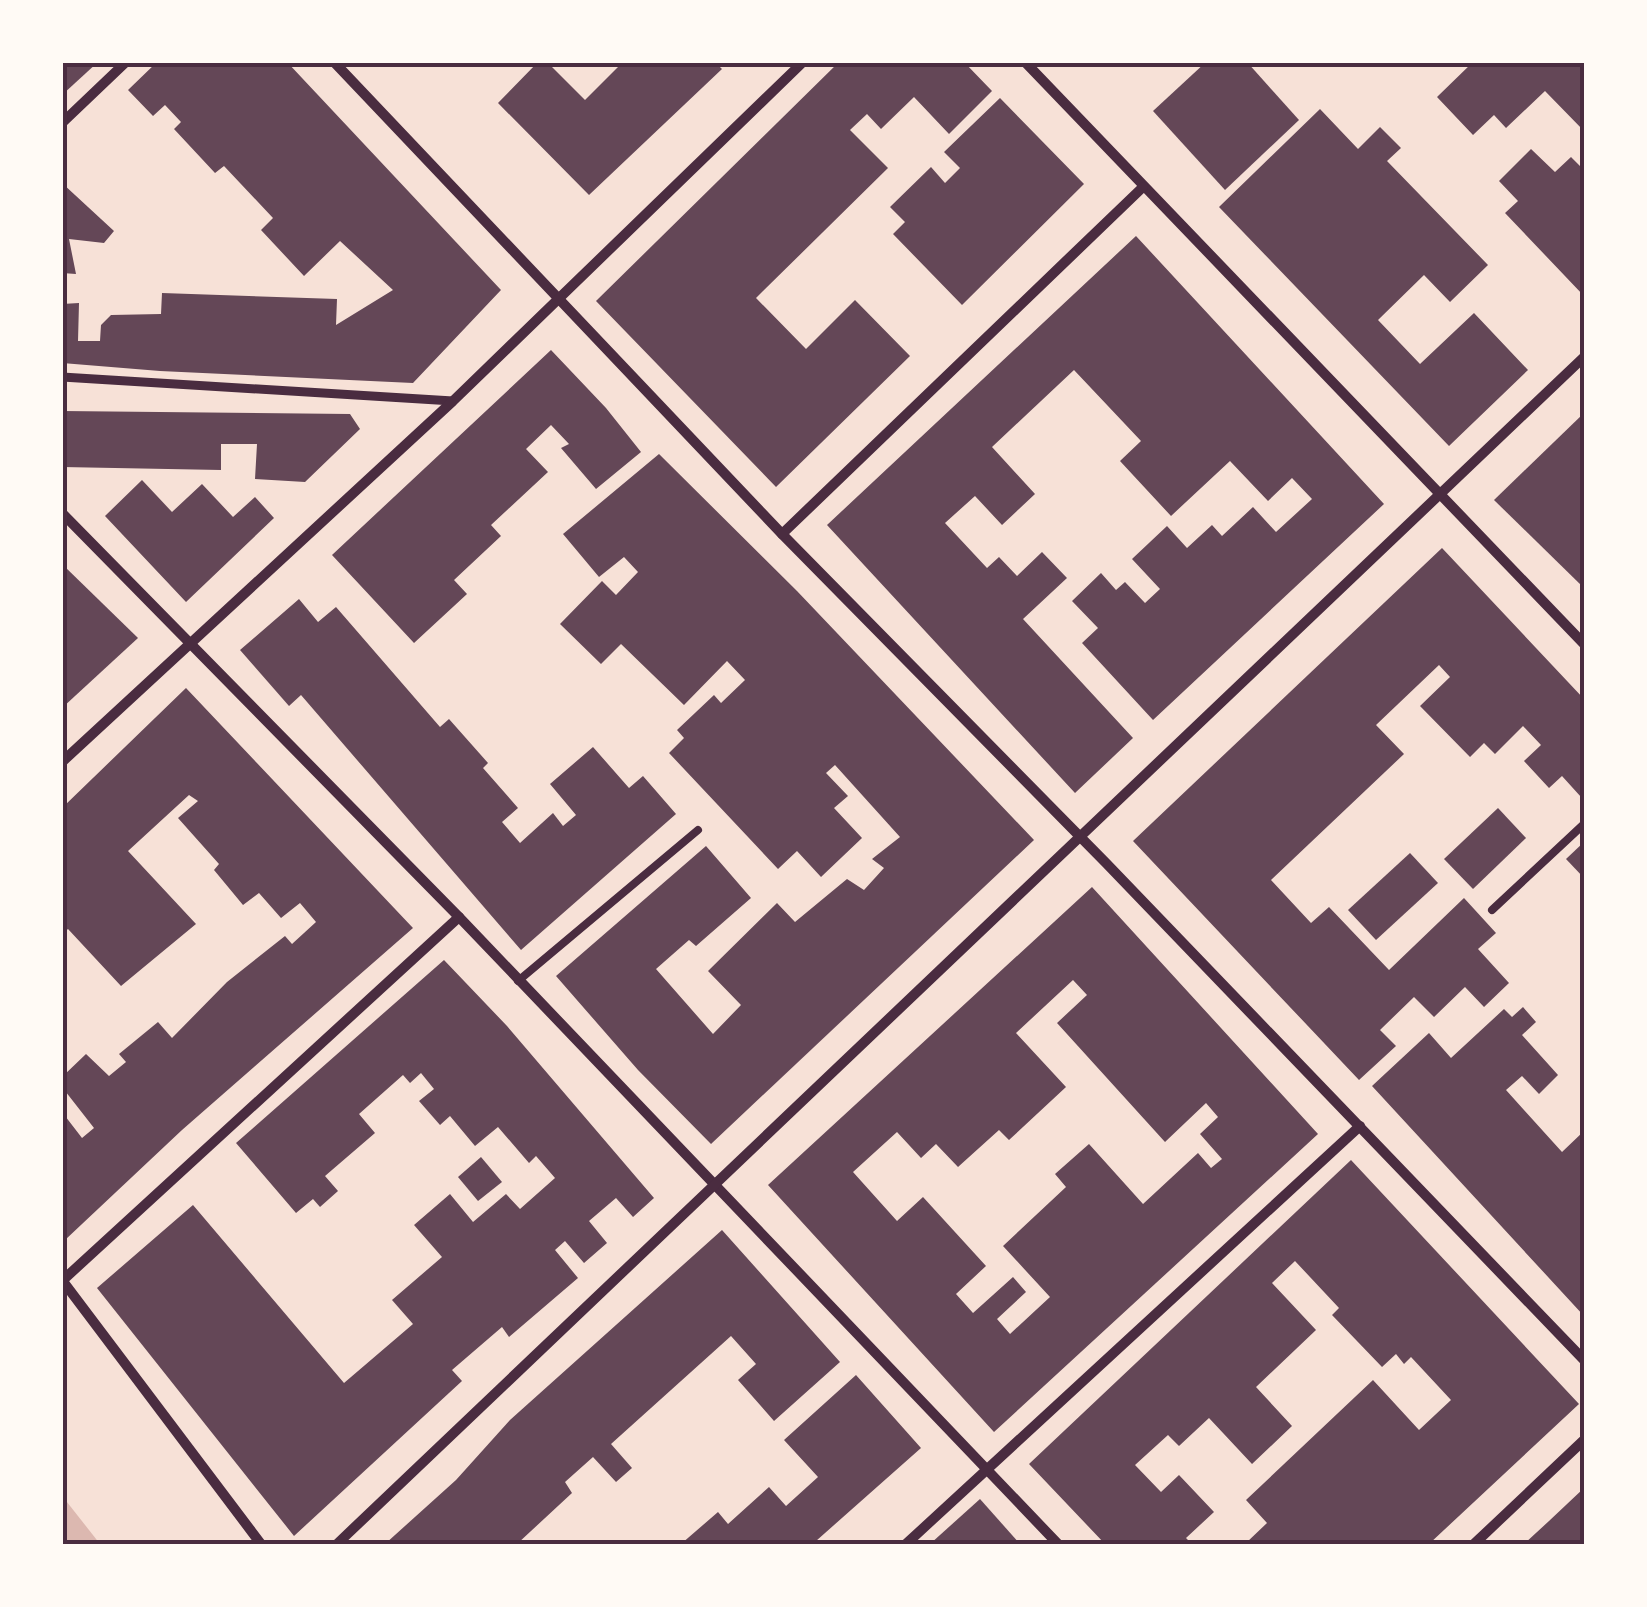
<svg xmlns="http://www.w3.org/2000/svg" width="1647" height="1607" viewBox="0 0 1647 1607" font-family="Lora,serif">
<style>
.water{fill:#dcb8b0}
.building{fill:#644757;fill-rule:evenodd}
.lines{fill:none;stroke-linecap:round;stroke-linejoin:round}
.service{stroke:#4a2c40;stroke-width:8}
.pedestrian{stroke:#4a2c40;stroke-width:9}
.minor{stroke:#4a2c40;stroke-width:10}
.neatline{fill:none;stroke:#4a2c40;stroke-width:4}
</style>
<rect width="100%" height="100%" fill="#f7e1d7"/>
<polygon class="water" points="62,1497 63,1497 100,1544 63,1544"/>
<g class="building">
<polygon points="62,62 98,62 62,95"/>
<polygon points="157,62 287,62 501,290 413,383 160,371 62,363 62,304 79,303 78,341 100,341 101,325 111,315 161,314 162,293 337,299 336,325 393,290 340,241 304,276 261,230 273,218 224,166 215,173 174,129 181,122 165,105 153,116 128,90"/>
<polygon points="538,62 547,62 585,100 623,62 715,62 722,69 589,195 498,103"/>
<polygon points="839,62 964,62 992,91 949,134 914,97 881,129 867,114 850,130 888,168 756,298 806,349 855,300 910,356 776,487 596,301"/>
<polygon points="1206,62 1247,62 1299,120 1225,190 1153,111"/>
<polygon points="1473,62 1584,62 1584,131 1545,91 1506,128 1494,115 1473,135 1437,97"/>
<polygon points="1000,98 1084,184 962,305 893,234 905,222 890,207 931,167 945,183 960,168 944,152"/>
<polygon points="1320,109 1358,149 1380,127 1401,148 1387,161 1488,265 1450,302 1424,275 1378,320 1420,364 1474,313 1528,370 1449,446 1219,207"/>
<polygon points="1531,149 1555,172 1571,157 1582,168 1584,165 1584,296 1505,213 1518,201 1499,181"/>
<polygon points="62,183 114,231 104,243 69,239 76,274 62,273"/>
<polygon points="1136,236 1384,504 1153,720 1082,643 1098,628 1072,601 1101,573 1116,590 1125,582 1145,603 1160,589 1132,559 1167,526 1187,548 1212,525 1222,536 1253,507 1276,532 1312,499 1292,478 1268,501 1230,461 1171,516 1120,461 1141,441 1074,370 992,447 1035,494 1002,525 975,496 945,523 987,568 999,557 1017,576 1042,552 1067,578 1023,619 1133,738 1075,793 827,525"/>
<polygon points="551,350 606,408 641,452 596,489 561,448 569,444 551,425 526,449 548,472 491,525 501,536 454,580 467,594 414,643 332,555"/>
<polygon points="62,411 350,414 360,429 305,482 255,479 257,444 221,444 221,470 62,467"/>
<polygon points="1584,413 1584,588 1494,500"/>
<polygon points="659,454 797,591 1034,840 711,1144 638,1070 556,976 706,846 751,898 696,946 689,940 656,969 713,1034 741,1005 708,971 777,903 795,922 847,879 864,890 884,868 872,859 900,837 835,765 826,773 848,796 834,808 862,838 821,877 797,851 778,869 669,753 684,738 677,730 714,695 721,703 745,680 727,661 684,705 621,644 601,664 560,624 602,581 616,595 638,572 624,557 599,577 563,534"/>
<polygon points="142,480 172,512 202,484 233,517 255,497 274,518 186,602 105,516"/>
<polygon points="1442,548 1584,699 1584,794 1581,797 1562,776 1549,788 1524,761 1541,745 1523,726 1495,754 1484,743 1470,757 1420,706 1450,677 1439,665 1376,725 1404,754 1271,880 1311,923 1329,907 1389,970 1464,898 1496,933 1478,949 1509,983 1484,1007 1465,987 1434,1017 1414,997 1380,1030 1396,1046 1359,1080 1133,841"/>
<polygon points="62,564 138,638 62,708"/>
<polygon points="299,599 318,622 336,607 440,727 449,719 488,763 483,768 518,808 502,822 520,843 553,813 563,826 576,815 550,784 593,747 629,788 643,776 676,814 521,950 301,695 289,706 240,650"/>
<polygon points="186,688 413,928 182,1130 65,1240 62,1112 82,1138 94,1128 62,1087 62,1077 86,1054 109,1076 126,1062 119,1054 158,1022 172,1038 227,982 285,936 292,944 316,922 300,903 281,918 259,893 243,905 214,870 219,864 178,818 198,801 189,795 128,851 196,924 121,986 68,929 62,934 62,808"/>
<polygon points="1498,808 1526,838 1473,889 1444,859"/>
<polygon points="1584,842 1584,878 1566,859"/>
<polygon points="1410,853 1438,883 1376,940 1348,910"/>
<path d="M1092,887L1318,1134L994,1432L768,1185ZM1073,980L1087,995L1057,1023L1165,1142L1206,1103L1218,1117L1200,1134L1222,1159L1211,1168L1198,1153L1143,1204L1089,1144L1055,1174L1066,1187L1003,1246L1050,1297L1010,1334L997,1319L1026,1292L1013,1277L973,1313L956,1294L986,1266L923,1197L897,1221L853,1172L897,1132L921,1158L936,1144L958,1167L999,1130L1009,1140L1066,1087L1016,1033Z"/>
<polygon points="444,960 507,1026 654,1198 633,1217 616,1198 589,1221 607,1243 584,1263 565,1241 555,1250 578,1278 509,1337 502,1327 452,1370 462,1381 294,1536 97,1288 193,1205 344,1383 413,1324 392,1300 442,1257 414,1225 450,1194 473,1222 506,1194 520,1209 555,1178 536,1156 529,1163 498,1127 475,1146 450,1116 440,1125 419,1101 434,1089 421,1073 410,1083 403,1075 359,1114 375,1133 325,1176 338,1191 320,1207 313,1199 296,1213 236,1143"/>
<polygon points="1523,1007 1536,1022 1522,1035 1558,1075 1539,1094 1522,1076 1506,1090 1562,1152 1584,1131 1584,1316 1372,1086 1429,1033 1451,1058 1504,1009 1512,1017"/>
<polygon points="481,1157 502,1182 478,1201 458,1177"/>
<polygon points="1351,1160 1579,1404 1429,1544 1247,1544 1246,1543 1267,1523 1246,1500 1373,1380 1419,1430 1451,1400 1411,1357 1404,1364 1396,1354 1382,1367 1332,1315 1339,1308 1295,1261 1272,1283 1316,1330 1256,1387 1292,1426 1252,1464 1209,1418 1179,1446 1168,1435 1135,1465 1161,1492 1179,1475 1214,1512 1186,1538 1192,1544 1105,1544 1029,1464"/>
<polygon points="722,1230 840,1362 774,1421 738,1380 756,1364 731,1336 611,1444 632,1468 616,1482 593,1457 565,1482 572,1493 517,1544 385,1544 456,1480 510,1420"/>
<polygon points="856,1375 921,1448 816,1541 819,1544 681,1544 718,1512 728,1524 769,1487 786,1506 818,1477 784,1440"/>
<polygon points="1584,1488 1584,1544 1524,1544 1549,1521"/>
<polygon points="980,1499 1020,1544 930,1544"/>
</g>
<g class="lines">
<g class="service">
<polyline points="1492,910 1584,824"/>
<polyline points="518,981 698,830"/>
</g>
<polyline class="pedestrian" points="62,377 453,401"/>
<g class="minor">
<polyline points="334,62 782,534 1106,863 1584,1360"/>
<polyline points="1025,62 1584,644"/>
<polyline points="62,123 126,62"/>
<polyline points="62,513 459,917 1058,1544"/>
<polyline points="782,534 1143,187"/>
<polyline points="62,762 453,401 803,62"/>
<polyline points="62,1280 261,1544"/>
<polyline points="63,1280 459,917"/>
<polyline points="337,1544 1584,357"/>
<polyline points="906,1544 1360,1126"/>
<polyline points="1474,1544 1584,1440"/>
</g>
</g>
<rect width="1647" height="1607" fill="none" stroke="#fffaf5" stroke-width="130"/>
<rect x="65" y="65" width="1517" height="1477" class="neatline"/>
</svg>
